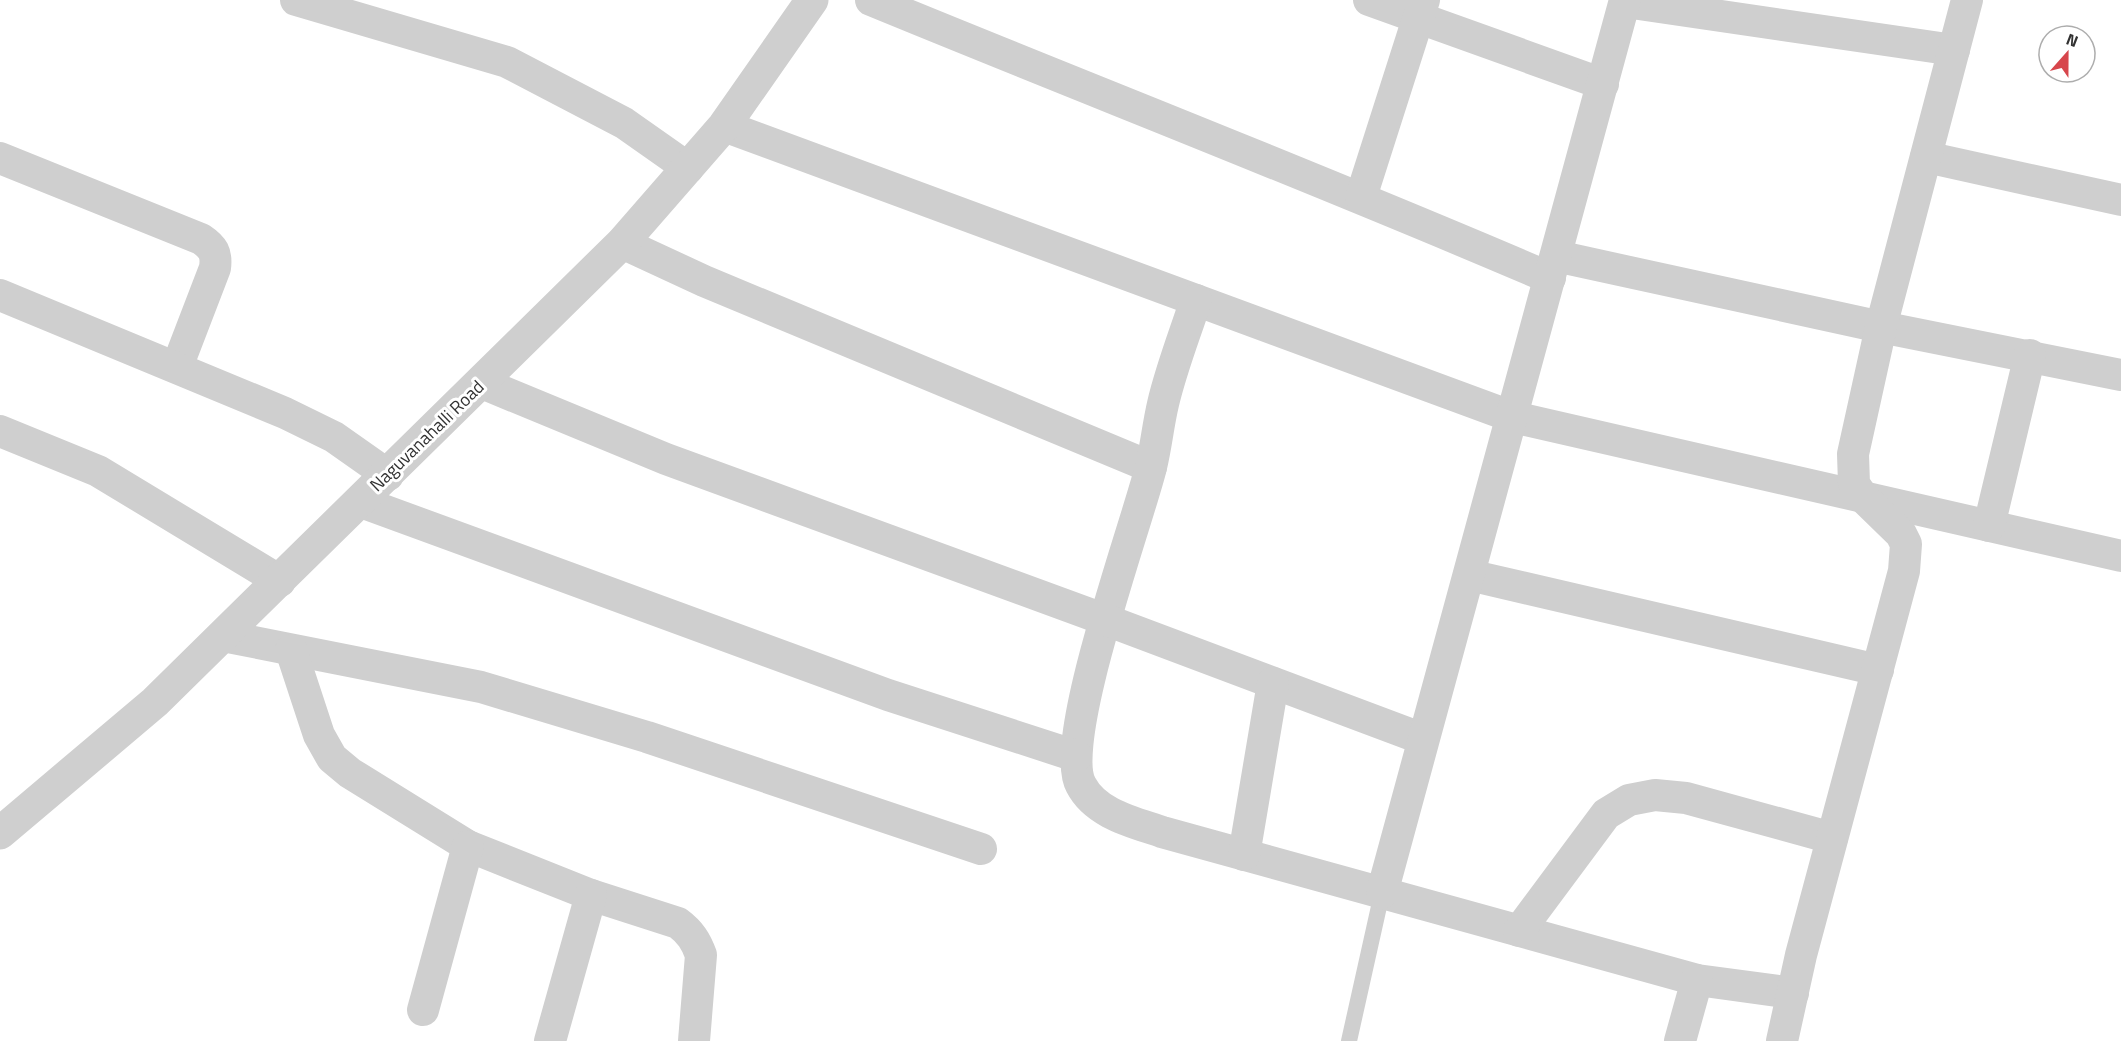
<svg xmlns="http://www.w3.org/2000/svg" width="2121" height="1041" viewBox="0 0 2121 1041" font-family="'Titillium Web',sans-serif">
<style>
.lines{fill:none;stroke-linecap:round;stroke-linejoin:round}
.service{stroke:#cfcfcf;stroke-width:16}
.minor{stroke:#cfcfcf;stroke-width:32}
.tertiary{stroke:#cfcfcf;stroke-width:33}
.labels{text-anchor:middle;stroke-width:6;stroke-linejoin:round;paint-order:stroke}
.street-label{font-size:18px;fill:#323232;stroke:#fff}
</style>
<rect width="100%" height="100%" fill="#fff"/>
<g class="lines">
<polyline class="service" points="1349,1041 1382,893"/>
<g class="minor">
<polyline points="296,0 507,62 624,123 688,168"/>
<path d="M871,0C1097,93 1325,181 1550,278"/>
<polyline points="1369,0 1603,84"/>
<polyline points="1625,2 1954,50"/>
<polyline points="724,126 1513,417 2121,556"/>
<polyline points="1926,157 2121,200"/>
<path d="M0,158L201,239C213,247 217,253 215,268L177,367"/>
<polyline points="1361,197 1424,0"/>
<polyline points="622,243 704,281 1151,467"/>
<polyline points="1556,256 1881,327 2121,375"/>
<polyline points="0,295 285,413 334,437 388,475"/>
<path d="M1196,300C1185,334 1171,369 1163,404C1158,425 1156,447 1151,467C1137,524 1057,742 1081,785C1096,814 1133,822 1162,832L1697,980L1793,993"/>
<polyline points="482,383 666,459 1106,620 1423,739"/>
<polyline points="0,431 98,471 280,581"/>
<polyline points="361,502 888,695 1076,756"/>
<polyline points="1989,526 2030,355"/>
<polyline points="1469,575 1878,670"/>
<polyline points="223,636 481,687 647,737 981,849"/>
<path d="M291,650L319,735L332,758L350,773L468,846L591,895L678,923C690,932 696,941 701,955L694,1041"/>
<polyline points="1244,855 1273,683"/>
<polyline points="1382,893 1625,0"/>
<polyline points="1519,931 1606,814 1629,800 1655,795 1686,798 1832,838"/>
<polyline points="423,1010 468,846"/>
<polyline points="550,1041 591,895"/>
<polyline points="1680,1041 1697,980"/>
<polyline points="1782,1041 1801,955 1904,571 1906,544 1901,534 1863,497 1854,484 1853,454 1881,327 1967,0"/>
</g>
<polyline class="tertiary" points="0,833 155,702 622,243 724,126 812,0"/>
</g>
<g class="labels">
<g class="street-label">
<text transform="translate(427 436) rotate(-44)" y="6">Naguvanahalli Road</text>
</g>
</g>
<g transform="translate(2067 54) rotate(21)"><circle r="28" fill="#ffffff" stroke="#adadad" stroke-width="1.5"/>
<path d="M0-4.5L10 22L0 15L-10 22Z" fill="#d7464c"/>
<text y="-9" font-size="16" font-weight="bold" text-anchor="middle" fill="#323232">N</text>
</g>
</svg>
